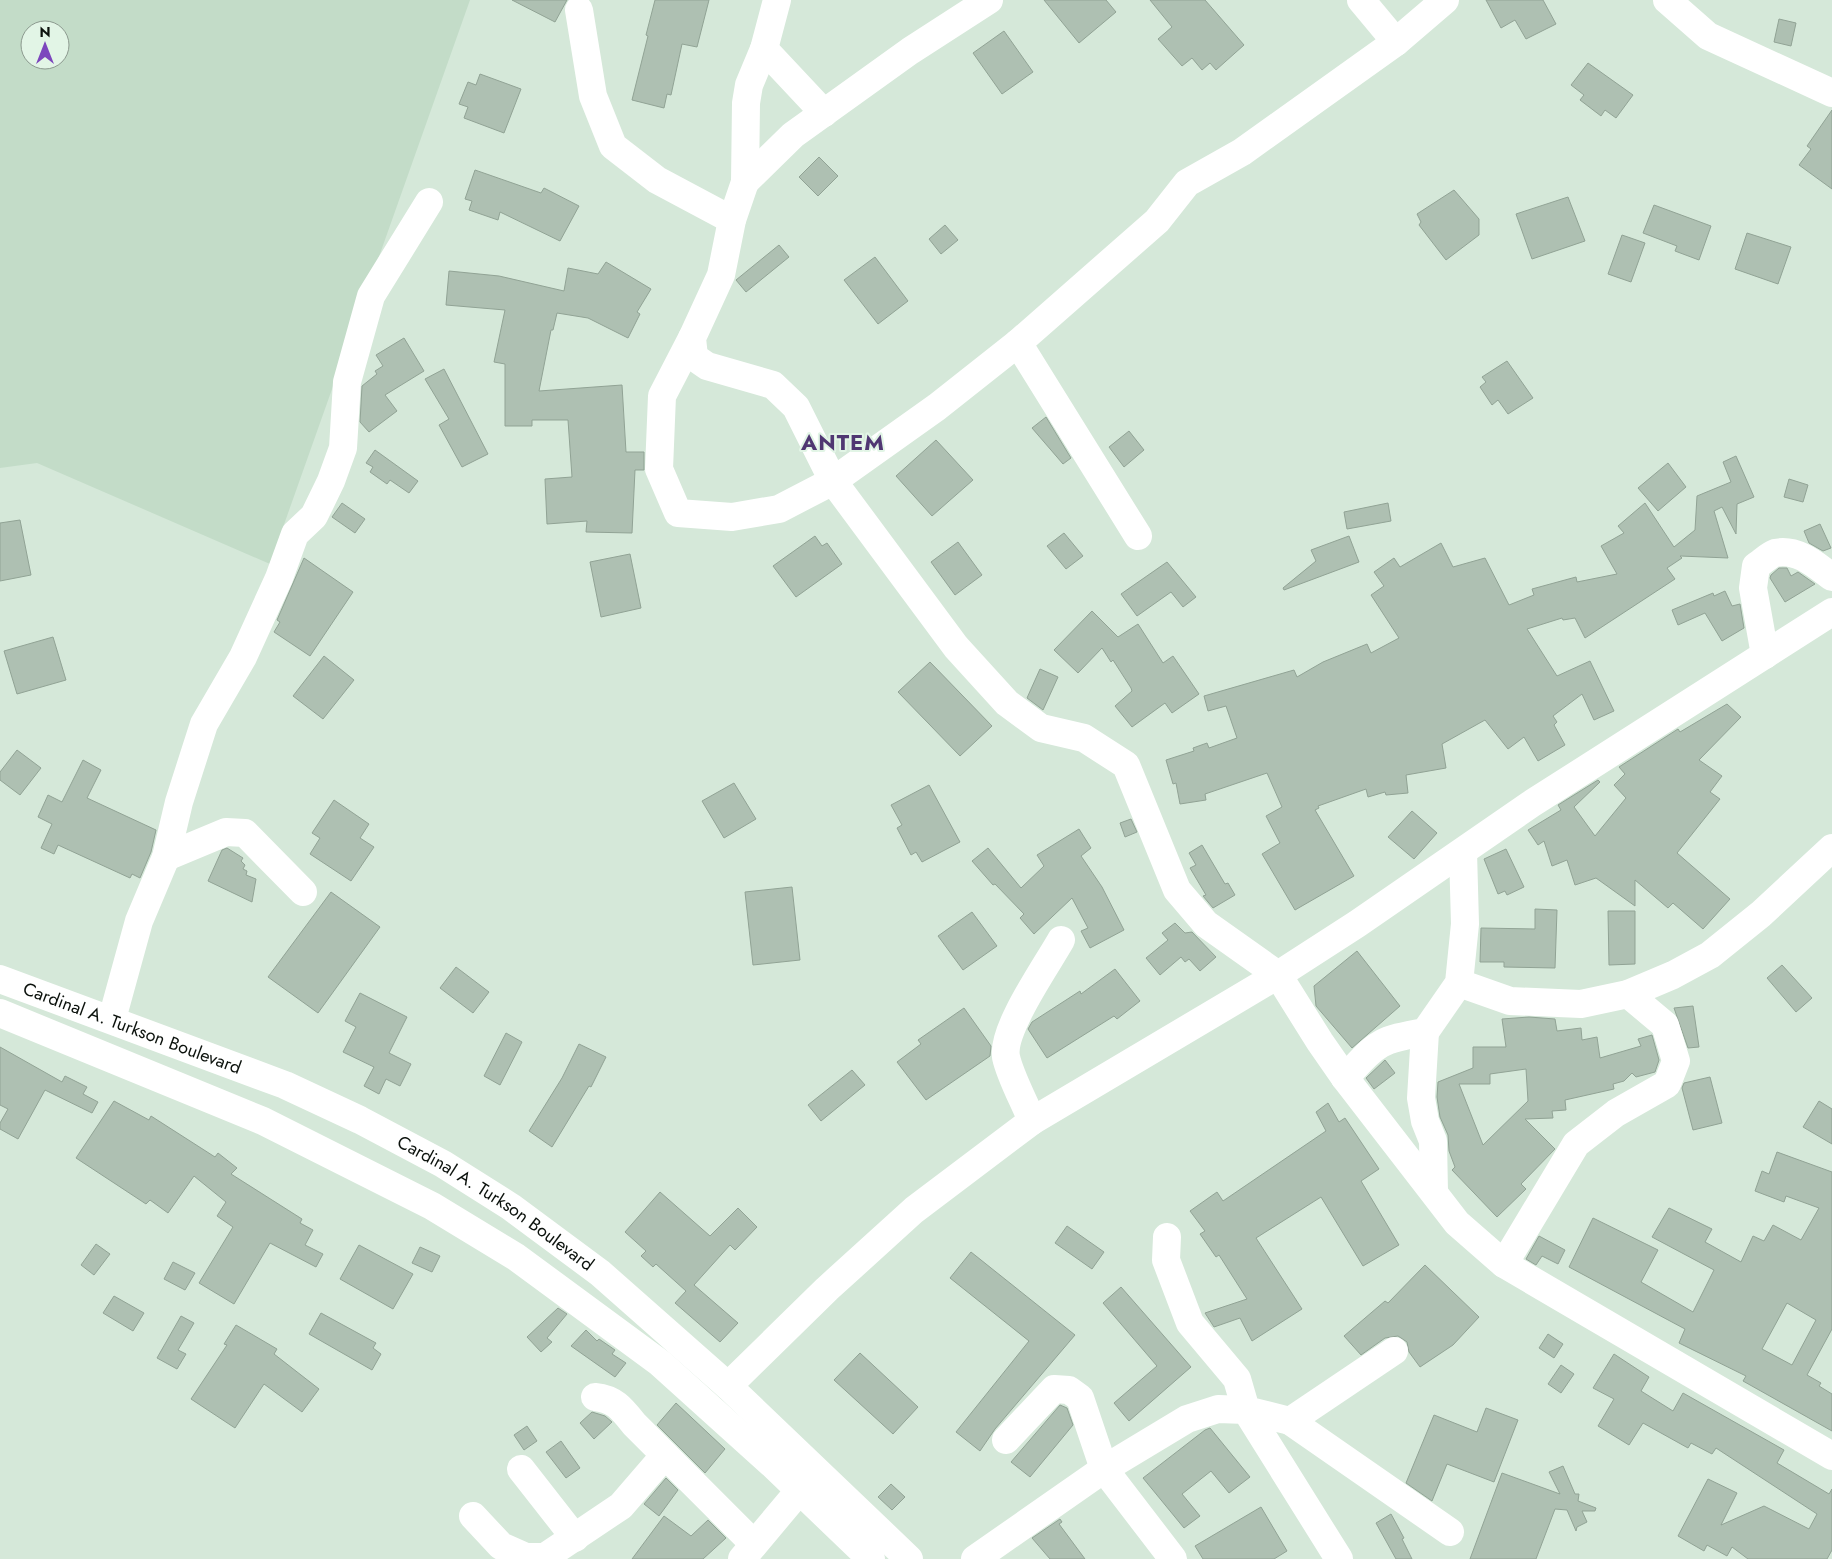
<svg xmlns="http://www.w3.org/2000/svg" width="1832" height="1559" viewBox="0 0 1832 1559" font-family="Jost,sans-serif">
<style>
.built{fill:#c3dcc8;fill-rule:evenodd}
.building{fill:#aec0b2;stroke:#91a395;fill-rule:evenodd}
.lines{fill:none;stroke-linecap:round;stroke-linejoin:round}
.minor{stroke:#fff;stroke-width:28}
.labels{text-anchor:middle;stroke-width:4;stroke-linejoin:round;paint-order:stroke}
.street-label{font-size:18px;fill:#0c120d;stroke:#e2f5e6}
.district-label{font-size:22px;font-weight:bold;letter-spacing:1px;fill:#503772;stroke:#e2f5e6}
</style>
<rect width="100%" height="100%" fill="#d5e8d9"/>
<path class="built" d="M0,0H470L270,564L37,463L0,468ZM30,30H60V60H30Z"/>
<g class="building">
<polygon points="512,0 567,0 555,22"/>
<polygon points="655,0 709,0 697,47 682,44 671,95 667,94 664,108 632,100 648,36 646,35"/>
<polygon points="1044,0 1106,0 1116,12 1079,43"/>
<polygon points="1150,0 1205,0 1244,45 1216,70 1210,63 1202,70 1192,58 1182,66 1158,39 1172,27"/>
<polygon points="1486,0 1543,0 1556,24 1526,39 1515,20 1501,28"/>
<polygon points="1779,19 1796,23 1791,46 1774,42"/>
<polygon points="1004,31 1033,72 1002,94 973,53"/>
<polygon points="1588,63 1633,95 1616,118 1605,110 1601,116 1580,100 1584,95 1571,85"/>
<polygon points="480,74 521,89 504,133 464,118 468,107 459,104 468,82 476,85"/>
<polygon points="1832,110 1832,189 1799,165 1811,149 1807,146"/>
<polygon points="819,157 838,176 818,196 799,177"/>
<polygon points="475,170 541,193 544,188 579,206 560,241 500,212 498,220 469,210 472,201 465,199"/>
<polygon points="1454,190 1479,219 1479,235 1446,260 1419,225 1421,222 1417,214"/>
<polygon points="1568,197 1585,241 1532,259 1516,214"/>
<polygon points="1654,205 1711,226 1699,260 1675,251 1677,246 1643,233"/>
<polygon points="945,225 958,240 941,254 929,239"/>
<polygon points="1747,233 1791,247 1778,284 1735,269"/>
<polygon points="1622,235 1645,243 1631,282 1608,274"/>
<polygon points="779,245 789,257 746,292 736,280"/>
<polygon points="875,257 908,301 878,324 844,280"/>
<polygon points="606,262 651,289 637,312 640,314 628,338 588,318 557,313 553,330 551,330 539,391 622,385 626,452 644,452 644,470 635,470 632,533 586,532 587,521 547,524 545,479 572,477 568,420 532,420 532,426 505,426 505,364 494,362 505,310 446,305 449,271 499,276 564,291 568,268 598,274"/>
<polygon points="404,338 424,371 385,395 397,411 369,432 360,422 362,386 377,374 375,371 383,366 376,355"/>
<polygon points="1507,361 1533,398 1508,414 1498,400 1492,405 1480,387 1486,382 1482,377"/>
<polygon points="444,369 488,454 462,467 439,425 449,419 425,379"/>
<polygon points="1046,417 1071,458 1063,464 1032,428"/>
<polygon points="1129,431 1144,450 1124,467 1109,447"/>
<polygon points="936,440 973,480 932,516 896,476"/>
<polygon points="375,450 418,481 409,493 390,480 387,484 370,472 373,467 366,463"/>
<polygon points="1736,456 1754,497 1737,504 1736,534 1722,507 1714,511 1728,558 1680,556 1682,558 1667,568 1675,579 1585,638 1575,618 1563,620 1562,618 1527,629 1557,676 1590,661 1614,711 1594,720 1582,694 1553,716 1557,722 1554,725 1565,745 1538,761 1524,737 1508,749 1485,720 1442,744 1446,768 1406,775 1408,793 1386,795 1385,792 1368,797 1366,789 1318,806 1319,808 1315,810 1354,876 1295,910 1262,854 1280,843 1266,816 1282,807 1267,773 1205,794 1206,800 1180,804 1176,783 1173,784 1166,760 1194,751 1193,748 1207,743 1209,748 1237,738 1226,706 1208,711 1204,696 1294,670 1297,677 1323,662 1367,644 1371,653 1399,638 1371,595 1384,586 1374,572 1394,558 1400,567 1441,543 1453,567 1485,558 1509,605 1534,595 1532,589 1576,577 1577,582 1617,574 1601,546 1624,533 1618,526 1645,503 1674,547 1695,530 1697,496 1731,482 1723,462"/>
<polygon points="1668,463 1686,487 1658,511 1638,488"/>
<polygon points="1789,479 1808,485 1803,502 1784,497"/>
<polygon points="342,503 365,519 355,533 332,517"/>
<polygon points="1388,503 1391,521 1347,529 1344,512"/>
<polygon points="20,520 31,575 0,581 0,523"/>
<polygon points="1820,524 1831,548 1823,551 1809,543 1804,531"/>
<polygon points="1064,533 1083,556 1066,569 1047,546"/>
<polygon points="815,536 822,546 827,543 842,564 796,597 773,566"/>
<polygon points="1349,536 1359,562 1284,590 1283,588 1316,561 1311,550"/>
<polygon points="958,542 982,575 955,595 931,562"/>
<polygon points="630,554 641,608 601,617 590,562"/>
<polygon points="304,558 353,592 310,656 274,632 280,622 277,620"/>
<polygon points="1167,562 1196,597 1183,607 1171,592 1137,616 1121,594"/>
<polygon points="1779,568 1787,568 1791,576 1798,572 1815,584 1785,602 1770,578 1771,575"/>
<polygon points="1725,591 1732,606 1740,604 1744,628 1722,641 1705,613 1678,625 1672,610 1713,593 1714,596"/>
<polygon points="1092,611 1118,637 1138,624 1163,663 1173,656 1199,694 1172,713 1165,703 1132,727 1115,706 1132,691 1131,688 1113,660 1111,662 1102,648 1078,673 1054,650"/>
<polygon points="53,637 66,680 17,694 4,651"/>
<polygon points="324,656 354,680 323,719 293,696"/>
<polygon points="930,662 992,726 960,756 898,692"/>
<polygon points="1040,669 1058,677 1043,710 1027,698"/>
<polygon points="1727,704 1741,717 1699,760 1722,776 1710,792 1720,799 1677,853 1730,899 1703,929 1673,903 1668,908 1635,880 1635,906 1596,878 1575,885 1567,860 1552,866 1544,841 1538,845 1528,830 1561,810 1558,805 1598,780 1600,782 1574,807 1595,836 1626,798 1614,785 1625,774 1619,767 1678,729 1680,732"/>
<polygon points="17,750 41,768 20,795 0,780 0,772"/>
<polygon points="83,760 101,770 87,798 156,830 151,852 140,878 132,874 130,878 58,845 54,854 41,848 52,824 38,817 48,795 62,802"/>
<polygon points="734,783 756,819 724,838 702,801"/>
<polygon points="929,785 960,842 922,862 916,852 911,855 897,828 902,825 891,805"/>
<polygon points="334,800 369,824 360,838 374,847 351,881 310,854 320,838 312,833"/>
<polygon points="1412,811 1437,833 1414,859 1388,837"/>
<polygon points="1131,819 1137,832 1125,837 1120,823"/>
<polygon points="1079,829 1091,848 1081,856 1102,887 1124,930 1090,948 1081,931 1088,928 1072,898 1034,934 1020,918 1024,914 995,884 993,885 972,861 988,848 1021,888 1044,866 1037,855"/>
<polygon points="1202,845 1225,884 1228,883 1235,895 1213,908 1203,896 1206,895 1190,868 1196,865 1189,853"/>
<polygon points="227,848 243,858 241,861 245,865 243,869 247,871 246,875 256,879 252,902 208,881 222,850"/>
<polygon points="1506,849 1524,887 1507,895 1505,891 1498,894 1484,859"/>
<polygon points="792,887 800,960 753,965 745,892"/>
<polygon points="331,892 380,927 318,1013 268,977"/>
<polygon points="1535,909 1557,910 1555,968 1504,967 1504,962 1480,962 1481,928 1535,929"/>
<polygon points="1608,911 1635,911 1635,964 1609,965"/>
<polygon points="972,912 997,946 963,970 938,936"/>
<polygon points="1175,923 1185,933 1192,932 1216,957 1200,971 1189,959 1185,962 1181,957 1160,975 1146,958 1168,940 1162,933"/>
<polygon points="1357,951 1400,1006 1352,1048 1316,1006 1314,986"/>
<polygon points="1782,965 1812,998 1796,1012 1767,978"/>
<polygon points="456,967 489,992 473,1013 440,988"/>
<polygon points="1115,969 1140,1001 1117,1019 1114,1016 1047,1058 1028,1029 1032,1022 1080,991 1081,994"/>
<polygon points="360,993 407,1017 389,1053 411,1064 400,1086 386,1079 379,1094 364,1086 374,1067 343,1052 356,1027 345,1021"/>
<polygon points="1693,1006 1699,1047 1688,1048 1674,1008"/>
<polygon points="964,1008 991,1046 990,1056 926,1100 897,1062 921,1044 918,1040"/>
<path d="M1529,1017L1555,1019L1557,1031L1581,1028L1582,1040L1597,1037L1600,1058L1641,1046L1638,1039L1652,1035L1659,1060L1655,1072L1636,1077L1632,1073L1624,1081L1613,1084L1614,1089L1565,1100L1566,1110L1552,1111L1553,1118L1525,1119L1555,1149L1521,1184L1526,1189L1497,1217L1452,1170L1455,1167L1449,1151L1448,1135L1440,1117L1437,1097L1438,1082L1473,1068V1047H1506L1502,1019ZM1526,1069L1528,1101L1483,1145L1459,1084H1490V1074Z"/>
<polygon points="506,1033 522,1042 500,1085 484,1076"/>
<polygon points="579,1044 606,1057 591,1087 589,1086 552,1147 529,1131 562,1078"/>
<polygon points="0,1047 62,1082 65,1076 87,1087 83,1094 98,1102 92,1113 45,1090 18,1139 0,1129 0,1123 8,1109 0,1105"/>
<polygon points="1385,1060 1395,1073 1374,1089 1366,1078"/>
<polygon points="852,1070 865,1085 821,1121 808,1105"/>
<polygon points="1710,1077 1722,1123 1693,1130 1682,1088 1684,1083"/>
<polygon points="114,1101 149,1120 151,1116 215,1157 218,1153 237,1168 231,1174 302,1219 300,1223 313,1230 305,1245 323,1254 316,1267 270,1243 234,1304 199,1283 233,1227 217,1216 226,1202 194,1176 168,1213 150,1200 146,1204 76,1158"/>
<polygon points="1819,1101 1832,1109 1832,1144 1803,1127"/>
<polygon points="1328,1103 1339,1122 1345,1118 1379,1169 1361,1181 1399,1245 1363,1266 1321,1197 1256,1238 1302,1309 1252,1341 1240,1318 1214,1327 1205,1313 1247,1299 1219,1255 1216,1257 1200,1234 1205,1231 1190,1211 1217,1192 1223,1201 1326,1131 1316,1112"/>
<path d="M1777,1152L1832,1172V1329L1807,1375L1821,1383L1819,1386L1832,1394V1431L1743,1381L1746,1376L1679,1343L1685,1329L1569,1267L1593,1218L1658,1250L1641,1282L1693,1312L1714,1270L1652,1237L1669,1208L1712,1229L1705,1242L1741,1262L1753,1236L1764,1241L1773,1225L1801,1240L1819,1208L1786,1196L1784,1202L1755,1191L1762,1171L1769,1174ZM1787,1303L1816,1320L1792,1365L1762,1349Z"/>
<polygon points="660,1192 710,1236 738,1208 757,1227 735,1250 730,1245 694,1285 738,1323 720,1342 675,1303 686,1291 656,1264 653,1267 641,1256 646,1251 625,1232"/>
<polygon points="1067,1226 1104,1252 1092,1269 1055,1243"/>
<polygon points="1539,1236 1565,1250 1558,1264 1542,1256 1536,1265 1526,1259"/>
<polygon points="96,1244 110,1254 94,1275 81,1265"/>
<polygon points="359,1245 413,1274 393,1309 340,1279"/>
<polygon points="420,1247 440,1256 432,1272 412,1263"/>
<polygon points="971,1252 1075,1335 995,1429 980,1451 956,1432 1029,1341 950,1278"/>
<polygon points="173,1262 195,1273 185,1290 164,1279"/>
<polygon points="1425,1265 1479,1317 1453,1345 1420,1367 1409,1352 1407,1342 1398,1336 1385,1338 1361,1355 1344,1336 1385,1301 1388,1303"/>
<polygon points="1121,1287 1191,1367 1129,1421 1114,1403 1157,1366 1103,1303"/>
<polygon points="114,1296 144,1313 133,1331 103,1313"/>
<polygon points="558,1308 567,1314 547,1338 552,1342 541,1352 527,1337"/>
<polygon points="321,1313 376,1343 373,1348 381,1354 372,1370 309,1334"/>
<polygon points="181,1316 194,1323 178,1350 186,1354 177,1369 157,1358"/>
<polygon points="236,1325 277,1349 274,1354 319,1389 302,1412 264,1384 235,1428 191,1399 227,1345 224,1344"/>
<polygon points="586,1330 597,1341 599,1339 615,1350 612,1354 626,1363 615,1377 571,1346"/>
<polygon points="1548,1334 1563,1344 1554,1358 1539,1348"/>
<polygon points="860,1353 918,1407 893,1434 834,1380"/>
<polygon points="1614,1354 1649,1377 1641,1391 1673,1411 1683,1393 1784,1450 1777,1463 1829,1494 1832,1489 1832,1550 1827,1559 1748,1559 1732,1547 1727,1556 1707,1545 1704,1551 1678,1536 1708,1479 1737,1493 1721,1525 1764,1506 1809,1529 1817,1514 1716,1448 1712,1454 1691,1443 1688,1448 1643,1423 1629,1445 1598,1426 1614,1399 1593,1388"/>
<polygon points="1561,1365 1574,1374 1561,1393 1548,1384"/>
<polygon points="676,1403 725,1449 705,1473 657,1425"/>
<polygon points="1060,1405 1067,1408 1073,1425 1030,1477 1011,1462"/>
<polygon points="1486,1408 1518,1420 1494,1482 1447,1464 1432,1501 1406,1483 1434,1415 1477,1432"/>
<polygon points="592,1412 605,1416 612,1422 594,1439 580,1423"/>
<polygon points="527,1426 537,1441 524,1450 514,1435"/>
<polygon points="1210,1428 1250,1477 1229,1493 1211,1471 1182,1494 1200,1516 1184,1528 1143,1478 1205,1430"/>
<polygon points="561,1441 580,1468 566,1478 546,1452"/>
<polygon points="1563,1466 1575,1494 1579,1494 1578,1501 1596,1508 1595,1511 1582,1511 1587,1522 1577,1527 1576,1531 1567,1510 1555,1509 1536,1559 1470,1559 1502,1473 1560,1494 1549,1472"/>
<polygon points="666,1478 678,1490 659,1516 644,1504"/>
<polygon points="891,1484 905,1497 892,1510 878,1497"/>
<polygon points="1261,1507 1287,1551 1274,1559 1203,1559 1195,1546"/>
<polygon points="1391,1514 1404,1538 1402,1539 1412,1559 1396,1559 1376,1523"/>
<polygon points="664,1516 691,1536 708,1520 726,1538 703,1559 632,1559"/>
<polygon points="1060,1519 1062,1522 1059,1524 1085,1559 1050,1559 1032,1538"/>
</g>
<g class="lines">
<g class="minor">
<polyline points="1361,0 1396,42"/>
<polyline points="1667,0 1708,36 1832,93"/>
<polyline points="579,10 593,96 613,146 657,180 732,220"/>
<polyline points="764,49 824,113"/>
<polyline points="745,182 793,135 910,51 989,0"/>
<polyline points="692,338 662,396 659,469 678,513 732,517 779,509 833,481 937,407 1018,343 1157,221 1187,183 1242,152 1396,42 1445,0"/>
<polyline points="1018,343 1138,536"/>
<polyline points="1832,612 1531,804 1357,924 1278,975 1320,1042 1345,1078 1457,1223 1504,1264 1832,1456"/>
<path d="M1765,655L1753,588L1756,566C1761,563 1769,555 1775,553C1797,548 1816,565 1832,577"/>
<polyline points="166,857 226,832 245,833 303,892"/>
<path id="s1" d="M0,979L285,1085L360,1120L443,1164L511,1207L600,1273L728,1386L909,1559"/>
<polyline points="1459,983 1510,1001 1581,1004 1628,994 1673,975 1710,955 1761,914 1832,848"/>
<polyline points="0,1013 263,1121 432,1206 516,1257 660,1363 772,1464 871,1559"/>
<polyline points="112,1019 139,921 166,857 179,802 204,724 243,657 279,578 295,534 314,516 331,481 343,448 347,382 371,296 429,202"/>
<polyline points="1425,1032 1421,1098 1425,1121 1433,1141 1434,1192"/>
<path d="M1345,1078C1377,1043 1378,1040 1425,1032L1459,983L1465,924L1463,852"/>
<path d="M1032,1121C1024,1101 1010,1076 1006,1057C1001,1030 1047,965 1061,940"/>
<polyline points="1167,1237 1166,1260 1190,1323 1237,1379 1246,1410 1290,1421 1450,1532"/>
<polyline points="1504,1264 1576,1144 1616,1113 1667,1084 1676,1061 1665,1025 1628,994"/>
<polyline points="728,1386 827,1289 914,1210 1032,1121 1278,975 1206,924 1177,890 1126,765 1084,738 1041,728 1007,703 956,647 833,481 796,407 773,385 707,366 694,357 692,338 721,275 732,220 745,182 746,103 749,85 764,49 777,0"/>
<path d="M595,1397C615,1399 622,1409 634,1424L754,1544"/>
<polyline points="1290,1421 1394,1351"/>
<polyline points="1006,1440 1054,1389 1069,1390 1080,1398 1104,1469 1173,1559"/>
<polyline points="521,1469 575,1538"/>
<polyline points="473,1516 501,1546 526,1557 545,1557 621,1506 665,1455"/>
<polyline points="742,1559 799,1491"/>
<polyline points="975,1559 1104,1469 1187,1419 1218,1409 1246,1410 1339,1559"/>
</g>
</g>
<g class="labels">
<g class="street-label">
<text dy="6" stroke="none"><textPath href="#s1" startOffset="141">Cardinal A. Turkson Boulevard</textPath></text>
<text dy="6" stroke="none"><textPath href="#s1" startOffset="546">Cardinal A. Turkson Boulevard</textPath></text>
</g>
<g class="district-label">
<text x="843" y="450">ANTEM</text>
</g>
</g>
<g transform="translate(45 45)"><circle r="24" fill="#e2f5e6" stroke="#8c9a8f"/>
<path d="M0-4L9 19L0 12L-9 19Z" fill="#7c46bd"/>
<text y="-8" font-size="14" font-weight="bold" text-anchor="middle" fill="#0c120d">N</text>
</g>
</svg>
